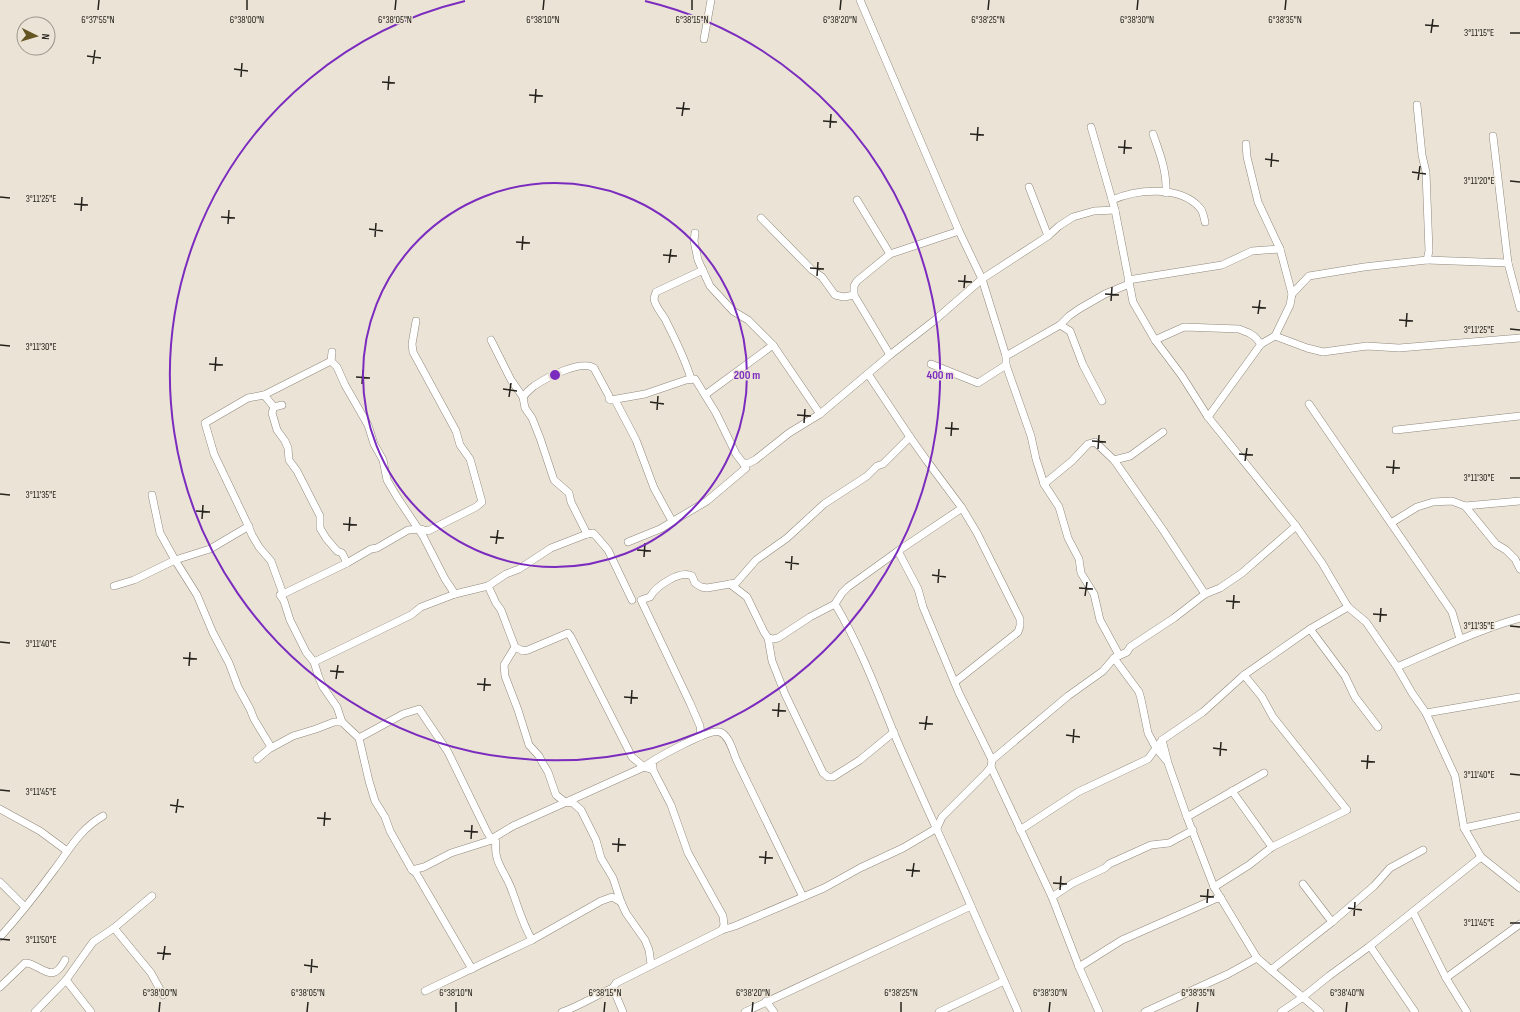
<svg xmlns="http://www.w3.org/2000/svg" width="1520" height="1012" viewBox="0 0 1520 1012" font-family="'Sofia Sans Condensed',sans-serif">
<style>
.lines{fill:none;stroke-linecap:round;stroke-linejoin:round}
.minor-casing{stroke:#8f887c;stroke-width:8}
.minor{stroke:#fff;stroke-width:7}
.ticks{fill:none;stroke:#26231e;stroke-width:1.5}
.ring{fill:none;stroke:#7b2cbf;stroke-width:2}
.ticks-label{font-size:10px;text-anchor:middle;fill:#26231e;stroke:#ebe4d6;stroke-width:3;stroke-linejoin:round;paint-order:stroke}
.centre{fill:#7b2cbf;stroke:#ebe4d6;stroke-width:2}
.ring-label{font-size:12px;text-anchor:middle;font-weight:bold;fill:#7b2cbf;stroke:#ebe4d6;stroke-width:3;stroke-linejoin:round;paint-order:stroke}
</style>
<rect width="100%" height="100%" fill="#ebe4d6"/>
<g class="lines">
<g class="minor-casing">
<g id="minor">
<polyline points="860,0 959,231 982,279 1006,356"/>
<polyline points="704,39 711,0"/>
<polyline points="1091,127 1115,210 1133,302 1155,340 1182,376 1208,417 1296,526 1322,563 1348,607 1366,622 1397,667 1412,693 1426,713 1455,776 1464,828 1481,857 1520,888"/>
<path d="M1153,134C1160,154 1167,171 1166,193"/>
<polyline points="1493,136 1508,263 1520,308"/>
<polyline points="1246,144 1247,157 1258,202 1280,249 1292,294"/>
<polyline points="1029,187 1048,236"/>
<polyline points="857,200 890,254"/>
<path d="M1112,200C1137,189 1180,185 1200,208C1203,211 1204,218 1205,222"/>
<polyline points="761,218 812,270 822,277 835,295 844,297 854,295"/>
<polyline points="695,233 694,241 698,260 710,286 733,311 748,320 773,345 820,414"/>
<polyline points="1427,260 1508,263"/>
<polyline points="1128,280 1222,265 1252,251 1280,249"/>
<polyline points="1060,325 1070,331 1083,365 1102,401"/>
<polyline points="1275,336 1307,348 1323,352 1367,346 1399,348 1520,338"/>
<polyline points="491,340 511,380 523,397 525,408 532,418 540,438 554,480 569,493 571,502 587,534"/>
<polyline points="1155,340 1184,327 1239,329 1249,333 1255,337 1261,344"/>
<polyline points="332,352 331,361 337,367 345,385 368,425 374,444 383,460 387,480 397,497 423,536 445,579 455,594"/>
<polyline points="890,355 854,295 854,286 857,281 890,254 959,231"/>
<polyline points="931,364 978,383 1006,365"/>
<polyline points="868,374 910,437"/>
<path d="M691,379C685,358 675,339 665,319C661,312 654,305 654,298L656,292L703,270"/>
<polyline points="264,395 331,361"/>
<polyline points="705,395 773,345"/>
<path d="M523,397C526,393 530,389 534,386C546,378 581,359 594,368L609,396V399L611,400L645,394L686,380L695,379L716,413L736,454L743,463H749L755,460L789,433L820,414L890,355L935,320L982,279L1048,236L1059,226L1073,217L1094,211L1115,210"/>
<polyline points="615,400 636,440 654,488 672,521"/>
<polyline points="1309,404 1452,612 1460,639"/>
<polyline points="282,405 274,407 272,413 277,430 285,441 288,448 289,460 297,471 320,516 320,528 326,538 337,551 342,553 347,563 371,549 377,548 408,530 421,529 428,531 476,507 482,502 470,459 460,445 456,431 413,352 412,344 416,321"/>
<path d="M274,407L264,395L248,398L205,423L214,454L246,521L252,535L259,547L271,561L283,594L280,595L284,601L290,620L306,652L314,662L319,678L323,687L337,707L342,722L359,738L369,781L375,801L385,817L390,831L412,870L424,867L451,853L492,840L493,838L513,826L644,767C654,759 710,728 720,732C730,736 733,753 737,761L803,897"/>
<polyline points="1208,417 1261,344 1275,336 1290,305 1292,294 1309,276 1364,267 1427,260 1429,251 1426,172 1422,155 1417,105"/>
<polyline points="1396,430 1520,416"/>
<polyline points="1114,460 1163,530 1205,594"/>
<polyline points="1044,484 1072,461 1088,444 1095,442 1114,460 1130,456 1163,432"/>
<polyline points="152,495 160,533 175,560 197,595 213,633 229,663 238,687 250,709 254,719 271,747"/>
<polyline points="1465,506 1496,544 1506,550 1515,559 1520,569"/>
<polyline points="1391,523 1417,507 1433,502 1452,501 1465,506 1520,501"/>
<polyline points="628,542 660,529 707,501 746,468 743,463"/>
<polyline points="898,551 918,589 923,607 959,693 992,760"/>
<polyline points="730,584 747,597 764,632 768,638 773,639 778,638 810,617 835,604 842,593 848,587 898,551 962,508"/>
<polyline points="114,586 134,580 175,560 210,549 249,526"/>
<polyline points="488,586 496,603 501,610 515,647 523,651 528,650 568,633 571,637 632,757 644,767 653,770"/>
<polyline points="283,594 347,563"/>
<path d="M835,604C859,644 876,688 893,731C918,790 946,848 971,906"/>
<polyline points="1310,629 1345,676 1355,697 1378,727"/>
<polyline points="768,638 772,661 785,694 823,773 828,777 833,777 860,760 894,732"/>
<polyline points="515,647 504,665 505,676 518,710 529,745 539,756 542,762 548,772 556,795 565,802 573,803 581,810 596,840 601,858 613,878 621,902 626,913 645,940 649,950 651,964"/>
<polyline points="1119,655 1100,620 1094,594 1081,573 1079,559 1068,538 1059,507 1044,484 1036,459 1031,436 1006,365 1006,356 1060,325 1069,316 1079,309 1105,294 1129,284"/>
<polyline points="1114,658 1139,692 1141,699 1148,733 1156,748 1166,760"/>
<polyline points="314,662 411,615 421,607 455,594 488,586 506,574 519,569 551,548 587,534 593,533 596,536 608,550 632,600"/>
<path d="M1397,667C1437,650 1477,630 1520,618"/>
<polyline points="1426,713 1520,697"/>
<path d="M701,736L700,726L690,703L641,600L650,597C656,586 680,570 692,576L695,583L701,587L707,588L736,583L756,560L787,538L824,504L867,476L877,466L883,464L910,437L927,461L962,508L977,533L1020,619V626L1018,632L955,682"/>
<path d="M359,738L403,714L419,709L448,752L487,832L492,840L496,842C493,861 505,872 511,888C518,906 522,923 532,940"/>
<polyline points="1162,740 1168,763 1187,817 1214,887 1257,958 1320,1012"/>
<polyline points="257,759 269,749 293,736 316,729 334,722 342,722"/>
<polyline points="653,766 653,770 671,805 688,853 723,916 724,925 722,930"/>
<polyline points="991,767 1052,897 1079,967 1099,1012"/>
<polyline points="1232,791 1272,847 1347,810 1273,717 1262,697 1244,675"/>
<polyline points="0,809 40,831 67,851"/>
<polyline points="1187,817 1264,773"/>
<polyline points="1464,828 1520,816"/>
<polyline points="1020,830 1078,792 1148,759 1162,740 1203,712 1244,675 1310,629 1348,607"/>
<polyline points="412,870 416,873 472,969"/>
<polyline points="0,882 25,907"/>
<polyline points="1303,884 1332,922"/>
<polyline points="1214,887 1249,865 1272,847"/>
<polyline points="1052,897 1073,883 1105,868 1109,864 1151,845 1169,843 1193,830"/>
<polyline points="1413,912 1446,978 1467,1012"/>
<polyline points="114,928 151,973 163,995"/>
<path d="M0,937C19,916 37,893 54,870C70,849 79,830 103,816"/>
<polyline points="1370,946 1415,1012"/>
<polyline points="1079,967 1122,940 1215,899 1221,898"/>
<polyline points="1271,970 1332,922 1374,886 1390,868 1423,850"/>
<polyline points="1446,978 1520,924"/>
<polyline points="66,980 93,942 114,928 152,896"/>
<path d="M0,987L25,963C34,962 46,976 55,972C59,970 63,964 65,960"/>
<polyline points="425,991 532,940 601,901 612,897 621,902"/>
<polyline points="766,1001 774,1012"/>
<polyline points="35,1012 66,980 91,1012"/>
<path d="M562,1012C580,1006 596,995 613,988L614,990"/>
<polyline points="623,1012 613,988 612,989 616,983 722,930 735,926 824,888 860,868 903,848 937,828 942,817 986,773 991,767 992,760 1068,696 1103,671 1114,658 1127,652 1130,647 1174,618 1205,594 1220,588 1242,573 1296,526"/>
<polyline points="745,1012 971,906 1018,1012"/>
<polyline points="939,1012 1004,981"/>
<polyline points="1145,1012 1228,974 1257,958"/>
<polyline points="1281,1012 1303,997 1329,976 1370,946 1481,857"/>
</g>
</g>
<use href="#minor" class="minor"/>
</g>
<path class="ticks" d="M98,10L99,0M247,10V0M395,10L396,0M543,10L544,0M692,10V0M840,10L841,0M988,10L989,0M1137,10L1138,0M1285,10L1286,0M1425,25L1439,26M1431,33L1433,19M1510,33H1520M87,56L101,58M93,64L95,50M234,69L248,71M241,77L242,63M382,82L395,83M388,90L389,76M529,95L543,96M535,103L536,89M676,108L690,109M682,116L684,102M823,121L837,122M830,128L831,114M970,134L984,135M977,141L978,127M1118,147L1132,148M1124,154L1125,140M1265,159L1279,161M1271,167L1272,153M1412,172L1426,174M1418,180L1420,166M1510,181L1520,182M0,197L10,198M74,204L88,205M81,211L82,197M221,217L235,218M228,224L229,210M369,229L383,231M375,237L376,223M516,242L530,243M522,250L523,236M663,255L677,256M669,263L671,249M810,268L824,269M817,276L818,262M958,281L972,282M964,288L965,275M1105,294L1119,295M1111,301L1112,287M1252,307L1266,308M1258,314L1260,300M1399,320L1413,321M1406,327L1407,313M1510,329L1520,330M0,345L10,346M209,364L223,365M215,371L216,357M356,377L370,378M362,384L363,370M503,389L517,391M509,397L511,383M650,402L664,404M657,410L658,396M797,415L811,416M804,423L805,409M945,428L959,429M951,436L952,422M1092,441L1106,442M1098,449L1099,435M1239,454L1253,455M1245,461L1247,448M1386,467L1400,468M1393,474L1394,460M1510,478H1520M0,494L10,495M196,511L210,512M202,519L203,505M343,524L357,525M349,531L350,517M490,537L504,538M496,544L498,530M637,550L651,551M644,557L645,543M785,562L799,564M791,570L792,556M932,575L946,577M938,583L939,569M1079,588L1093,589M1085,596L1087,582M1226,601L1240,602M1233,609L1234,595M1373,614L1387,615M1380,622L1381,608M1510,626L1520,627M0,642L10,643M183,658L197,659M189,666L190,652M330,671L344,672M336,679L338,665M477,684L491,685M484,691L485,678M624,697L638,698M631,704L632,690M772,710L786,711M778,717L779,703M919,723L933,724M925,730L927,716M1066,735L1080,737M1073,743L1074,729M1213,748L1227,750M1220,756L1221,742M1361,761L1375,762M1367,769L1368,755M1510,774L1520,775M0,790L10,791M170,805L184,807M176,813L178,799M317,818L331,819M324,826L325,812M464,831L478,832M471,839L472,825M612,844L626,845M618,852L619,838M759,857L773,858M765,864L766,851M906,870L920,871M912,877L914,863M1053,883L1067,884M1060,890L1061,876M1200,896L1214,897M1207,903L1208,889M1348,908L1362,910M1354,916L1355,902M1510,923H1520M0,939L10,940M157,953L171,954M163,960L165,946M304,965L318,967M311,973L312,959M159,1012L160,1002M307,1012L308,1002M456,1012V1002M604,1012L605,1002M752,1012L753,1002M901,1012V1002M1049,1012L1050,1002M1197,1012L1198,1002M1346,1012L1347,1002"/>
<g class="ring">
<circle cx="555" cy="375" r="192"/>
<path d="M645 1A385 385 0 1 1 465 1"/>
</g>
<g class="ticks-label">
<text x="98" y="23">6°37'55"N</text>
<text x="247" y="23">6°38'00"N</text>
<text x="395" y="23">6°38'05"N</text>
<text x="543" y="23">6°38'10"N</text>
<text x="692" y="23">6°38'15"N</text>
<text x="840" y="23">6°38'20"N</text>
<text x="988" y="23">6°38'25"N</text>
<text x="1137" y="23">6°38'30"N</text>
<text x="1285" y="23">6°38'35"N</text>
<text x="1479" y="36">3°11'15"E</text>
<text x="1479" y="184">3°11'20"E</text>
<text x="41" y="202">3°11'25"E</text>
<text x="1479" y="333">3°11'25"E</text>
<text x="41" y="350">3°11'30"E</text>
<text x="1479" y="481">3°11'30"E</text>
<text x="41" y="498">3°11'35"E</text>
<text x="1479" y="629">3°11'35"E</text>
<text x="41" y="647">3°11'40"E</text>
<text x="1479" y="778">3°11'40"E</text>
<text x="41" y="795">3°11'45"E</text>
<text x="1479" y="926">3°11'45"E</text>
<text x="41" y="943">3°11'50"E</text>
<text x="160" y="996">6°38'00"N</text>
<text x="308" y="996">6°38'05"N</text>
<text x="456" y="996">6°38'10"N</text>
<text x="605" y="996">6°38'15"N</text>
<text x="753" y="996">6°38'20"N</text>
<text x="901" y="996">6°38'25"N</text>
<text x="1050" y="996">6°38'30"N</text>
<text x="1198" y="996">6°38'35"N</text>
<text x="1347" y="996">6°38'40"N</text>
</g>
<circle cx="555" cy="375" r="6" class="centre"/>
<g class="ring-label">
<text x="747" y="379">200 m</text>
<text x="940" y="379">400 m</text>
</g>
<g transform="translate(36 36) rotate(95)"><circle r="19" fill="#ebe4d6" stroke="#9c978c"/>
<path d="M0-3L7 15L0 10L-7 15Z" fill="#645522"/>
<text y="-6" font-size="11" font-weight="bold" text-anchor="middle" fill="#26231e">N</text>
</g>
</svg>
